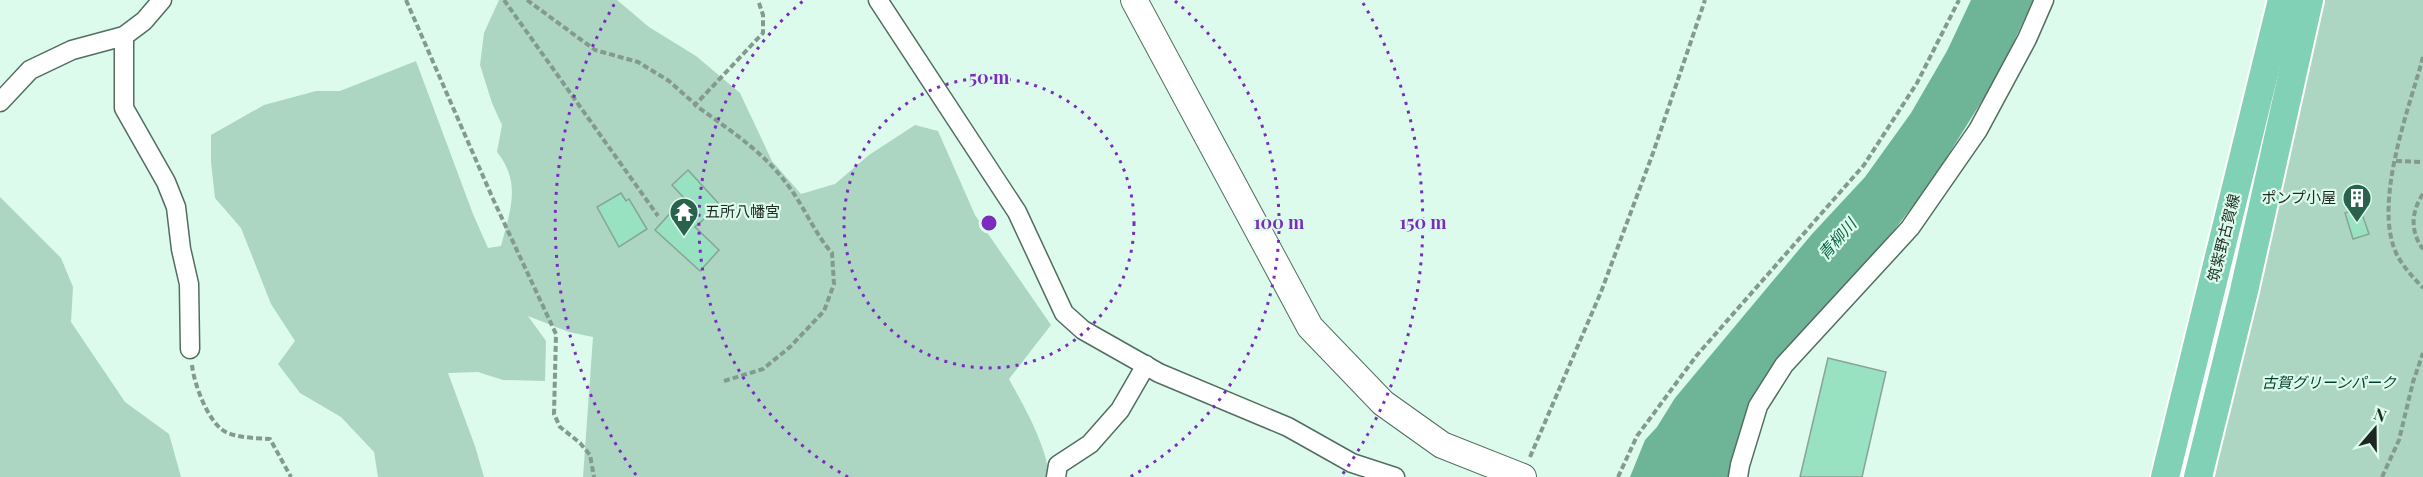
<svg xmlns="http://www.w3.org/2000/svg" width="2423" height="477" viewBox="0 0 2423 477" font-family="'Playfair Display','Noto Sans JP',serif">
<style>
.green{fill:#acd6c2}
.water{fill:#6db596}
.building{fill:#98e1c1;stroke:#87a496;stroke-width:1.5}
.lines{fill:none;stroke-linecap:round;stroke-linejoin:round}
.street-casing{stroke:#526e61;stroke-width:21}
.secondary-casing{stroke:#526e61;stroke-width:28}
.primary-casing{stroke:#fff;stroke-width:32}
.path{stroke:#849a8f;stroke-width:4;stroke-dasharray:6 3;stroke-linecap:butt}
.street{stroke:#fff;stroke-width:18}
.secondary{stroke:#fff;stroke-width:26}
.primary{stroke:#80d1b6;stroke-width:28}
.ring{fill:none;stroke:#7b2cbf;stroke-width:3;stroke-dasharray:3 6}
.labels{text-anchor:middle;stroke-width:4.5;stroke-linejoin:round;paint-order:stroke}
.poi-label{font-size:15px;fill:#1c2822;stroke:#dcfbec;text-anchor:end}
.street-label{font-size:15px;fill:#1c2822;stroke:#dcfbec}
.park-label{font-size:15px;font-style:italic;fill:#003f2b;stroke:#dcfbec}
.water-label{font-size:16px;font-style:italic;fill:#096649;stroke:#dcfbec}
.centre{fill:#7b2cbf;stroke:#dcfbec;stroke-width:3}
.ring-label{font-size:18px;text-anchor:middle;font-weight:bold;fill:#7b2cbf;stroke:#dcfbec;stroke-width:4.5;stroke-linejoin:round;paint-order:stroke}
</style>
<rect width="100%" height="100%" fill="#dcfbec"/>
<g class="green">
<path d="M499,0H617L649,27L696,56L740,93L772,161L801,194L835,184L869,155L915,125L938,131L975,215L1051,325L1009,379C1026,410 1044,441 1050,477H583L593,337L569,332L528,316L546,341L545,381L503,380L478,372L448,373L475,446L484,477H378L374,452L341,417L300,393L278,364L295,341L271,304L241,228L215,198L211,162V135L264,105L316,91H340L416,61L473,214L488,248L501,246C510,211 522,183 497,152L502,125L492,103L480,65L484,33Z"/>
<polygon points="2318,0 2423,0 2423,477 2215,477 2255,277"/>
<polygon points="0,197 61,258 73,287 71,322 125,402 169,434 181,477 0,477"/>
</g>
<polygon class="water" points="1971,0 2033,0 2000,72 1930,184 1895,229 1824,311 1779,357 1751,399 1728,477 1630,477 1645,440 1657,427 1675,398 1812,234 1865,177 1911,113 1947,51"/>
<g class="building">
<polygon points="688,170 720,205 695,227 719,250 700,271 655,230 684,198 672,185"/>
<polygon points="621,193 626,201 629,199 647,229 619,247 597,207"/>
<polygon points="2360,208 2369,234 2353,239 2345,213"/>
<polygon points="1828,358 1886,372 1862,477 1800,477"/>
</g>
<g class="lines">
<g class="street-casing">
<g id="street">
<polyline points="878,0 1017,212 1064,313 1083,330 1159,373 1288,427 1352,463 1395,477"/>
<polyline points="124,36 124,108 166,182 176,207 181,249 189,284 190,349"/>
<polyline points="0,102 30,70 72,50 124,36 144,21 162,0"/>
<polyline points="1056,477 1058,465 1090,444 1120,410 1146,365"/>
<polyline points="1738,477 1740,465 1758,406 1784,365 1910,228 1978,130 2027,39 2044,0"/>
</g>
</g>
<g class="secondary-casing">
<polyline id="secondary" points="1134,0 1310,327 1383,403 1442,445 1523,477"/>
</g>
<g class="primary-casing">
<g id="primary">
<polyline points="2165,477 2282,0"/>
<polyline points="2198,477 2244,291 2309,0"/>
</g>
</g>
<g class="path">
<polyline points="406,0 493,199 556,334 554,414 560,427 580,443 590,455 594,477"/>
<polyline points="504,0 658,216"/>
<polyline points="527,0 595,50 638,62 669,81 695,104"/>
<path d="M2423,57C2409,109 2372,204 2397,255C2404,268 2413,277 2423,288"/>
<polyline points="2396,161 2423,162"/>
<path d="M2423,194C2411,211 2410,232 2423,249"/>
<path d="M192,365C194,384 209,426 228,433C241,438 256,438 270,439L291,477"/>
<path d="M724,381L763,369L790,347L824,311L834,284L832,253C816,235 806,211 792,191C765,152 732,132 695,105L763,33V15L758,0"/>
<polyline points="1530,457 1601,292 1653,153 1705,0"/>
<polyline points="1618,477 1637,436 1697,355 1864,165 1917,83 1959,0"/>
<polyline points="2382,477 2399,440 2413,382 2423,353"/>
</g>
<use href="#street" class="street"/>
<use href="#secondary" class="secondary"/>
<use href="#primary" class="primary"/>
</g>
<g class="ring">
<circle cx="989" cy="223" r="145"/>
<path d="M848 477A290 290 0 0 1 803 1M1175 1A290 290 0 0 1 1130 477"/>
<path d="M636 475A434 434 0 0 1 615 3M1363 3A434 434 0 0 1 1342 475"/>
</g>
<defs>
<g id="building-pin" transform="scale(1.5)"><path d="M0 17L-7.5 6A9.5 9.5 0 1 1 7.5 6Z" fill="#29634d" stroke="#dcfbec"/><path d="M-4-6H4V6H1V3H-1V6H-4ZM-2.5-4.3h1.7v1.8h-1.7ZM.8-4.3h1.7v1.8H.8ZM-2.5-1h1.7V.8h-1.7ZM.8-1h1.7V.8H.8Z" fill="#fff"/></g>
<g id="temple-pin" transform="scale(1.5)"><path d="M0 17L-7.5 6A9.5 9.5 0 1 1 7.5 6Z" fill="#29634d" stroke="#dcfbec"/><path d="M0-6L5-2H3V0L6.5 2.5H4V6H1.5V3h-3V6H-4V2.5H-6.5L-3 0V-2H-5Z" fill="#fff"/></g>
</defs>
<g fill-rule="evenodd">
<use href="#building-pin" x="2357" y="198"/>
<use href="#temple-pin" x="684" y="212"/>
</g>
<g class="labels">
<g class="poi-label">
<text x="2336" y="203">ポンプ小屋</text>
<text x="705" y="217" text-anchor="start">五所八幡宮</text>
</g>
<g class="street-label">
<text transform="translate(2224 238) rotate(-76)" y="5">筑紫野古賀線</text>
</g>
<g class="park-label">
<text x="2329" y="388">古賀グリーンパーク</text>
</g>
<g class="water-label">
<text transform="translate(1837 239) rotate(-49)" y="6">青柳川</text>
</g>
</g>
<circle cx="989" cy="223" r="9" class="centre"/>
<g class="ring-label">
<text x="989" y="84">50 m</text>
<text x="1279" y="229">100 m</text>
<text x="1423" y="229">150 m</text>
</g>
<g transform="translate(2375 429) rotate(20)" stroke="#dcfbec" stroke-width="4.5" paint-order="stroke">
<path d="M0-4.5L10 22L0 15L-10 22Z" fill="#1c2822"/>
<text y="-9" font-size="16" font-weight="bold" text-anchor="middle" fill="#1c2822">N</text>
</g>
</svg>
